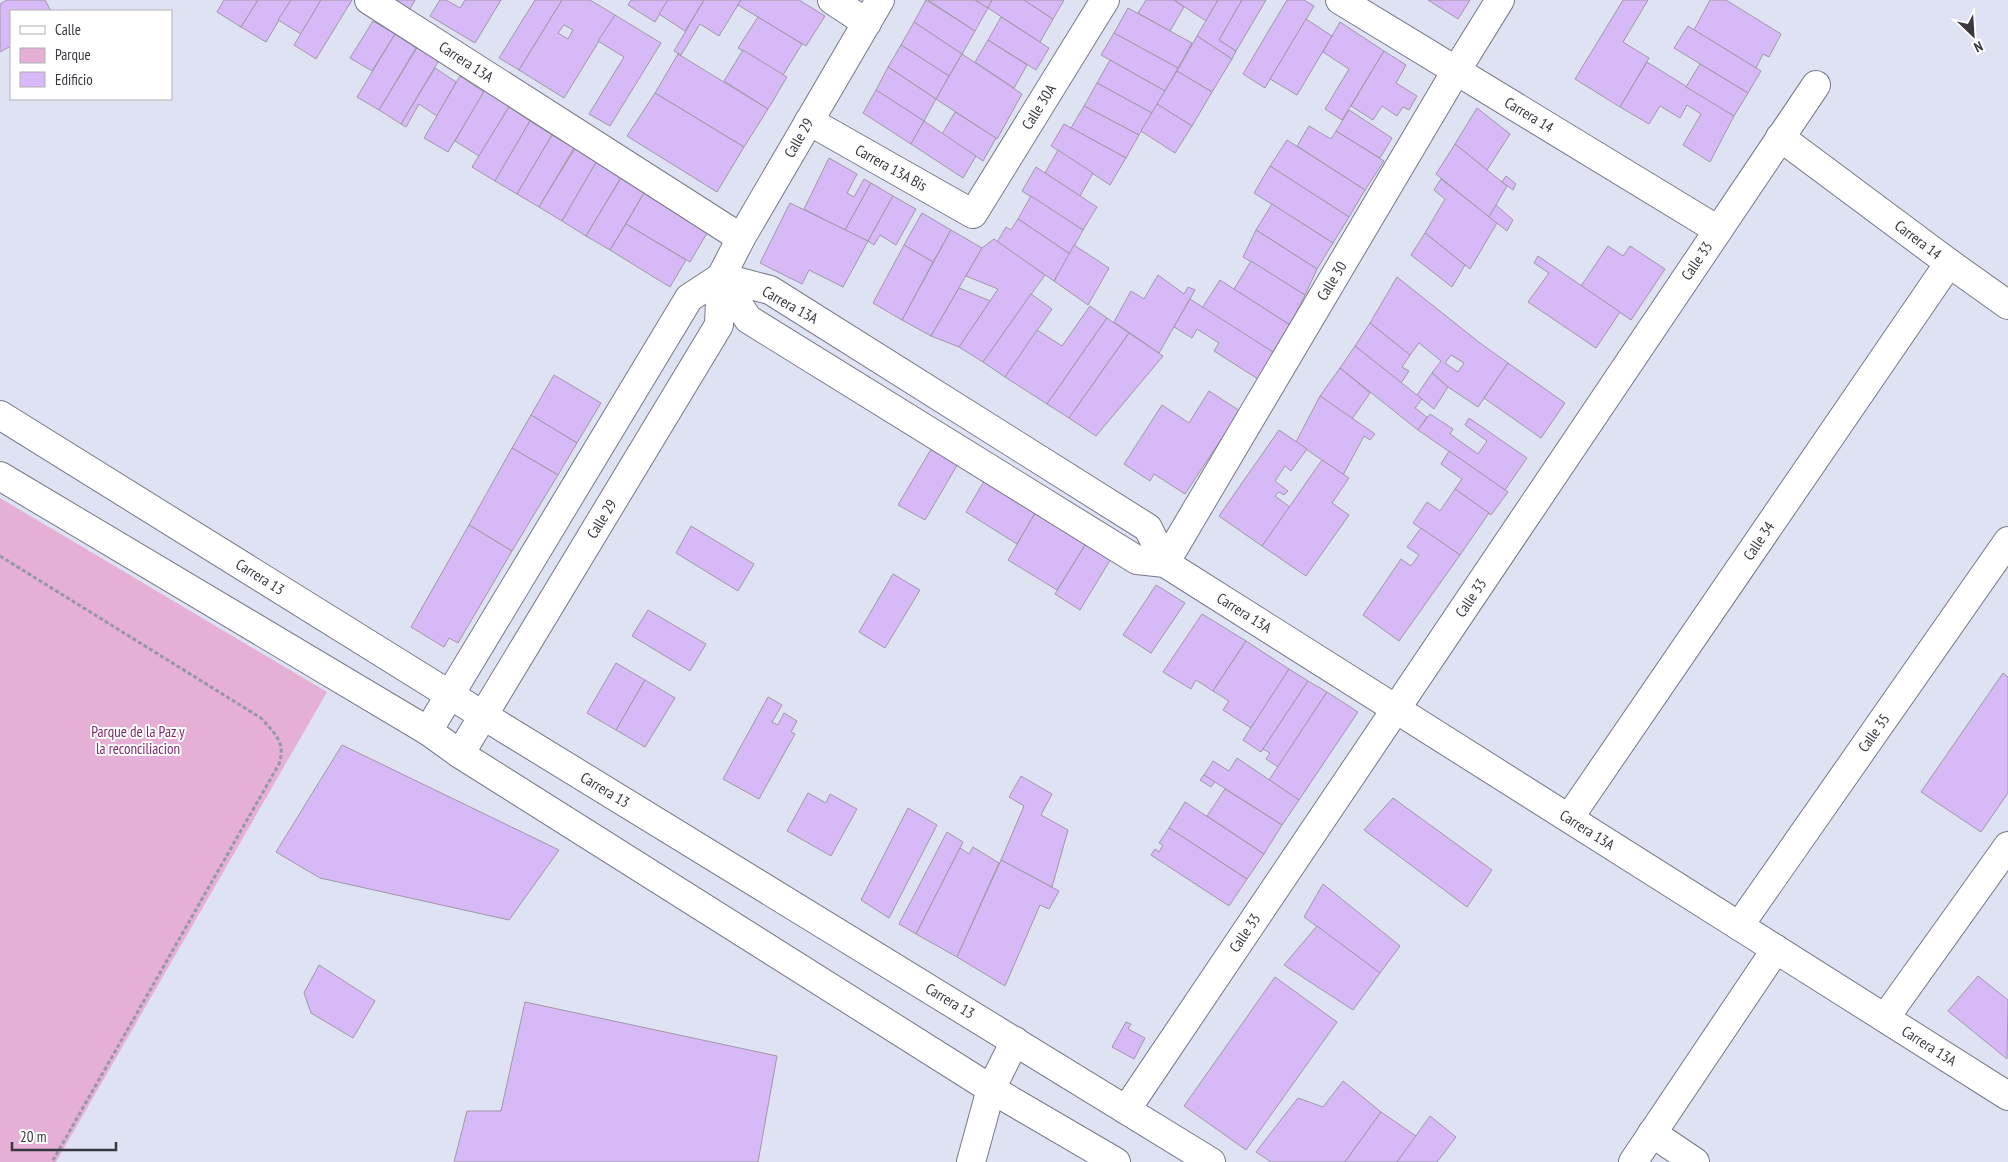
<svg xmlns="http://www.w3.org/2000/svg" width="2008" height="1162" viewBox="0 0 2008 1162" font-family="'PT Sans Narrow',sans-serif">
<style>
.green{fill:#e5afd6}
.building{fill:#d8b9f7;stroke:#9f98a7;fill-rule:evenodd}
.lines{fill:none;stroke-linecap:round;stroke-linejoin:round}
.minor-casing{stroke:#767988;stroke-width:30}
.path{stroke:#9598a4;stroke-width:3;stroke-dasharray:4 2.5;stroke-linecap:butt}
.minor{stroke:#fff;stroke-width:28}
.labels{text-anchor:middle;stroke-width:4;stroke-linejoin:round;paint-order:stroke}
.street-label{font-size:15px;fill:#383940;stroke:#fff}
.park-label{font-size:15px;fill:#7e276c;stroke:#fff}
</style>
<rect width="100%" height="100%" fill="#dee2f3"/>
<polygon class="green" points="0,498 327,692 56,1162 0,1162"/>
<g class="building">
<polygon points="7,0 45,0 51,11 11,11 11,46 0,52 0,4"/>
<polygon points="224,0 258,0 241,27 217,12"/>
<polygon points="258,0 291,0 266,42 241,27"/>
<polygon points="291,0 321,0 301,34 278,20"/>
<polygon points="321,0 352,0 316,59 294,45"/>
<polygon points="392,0 415,0 409,11"/>
<polygon points="440,0 446,0 460,8 465,0 501,0 475,43 430,16"/>
<polygon points="535,0 562,0 519,70 499,58"/>
<path d="M562,0H590L615,15L564,98L519,70ZM564,25L573,30L568,39L558,33Z"/>
<polygon points="631,0 668,0 655,22 628,5"/>
<polygon points="668,0 704,0 685,31 659,14"/>
<polygon points="704,0 741,0 719,36 700,24 681,55 674,51"/>
<polygon points="741,0 799,0 825,16 806,46 738,5"/>
<polygon points="926,0 975,31 962,54 914,22"/>
<polygon points="928,0 975,0 988,8 975,31"/>
<polygon points="975,0 992,0 988,8"/>
<polygon points="992,0 1024,0 1053,19 1040,42 988,8"/>
<polygon points="1024,0 1064,0 1053,19"/>
<polygon points="1146,0 1174,0 1184,7 1170,31 1138,13"/>
<polygon points="1174,0 1218,0 1206,21"/>
<polygon points="1218,0 1242,0 1219,40 1236,51 1232,59 1197,36"/>
<polygon points="1242,0 1266,0 1236,51 1219,40"/>
<polygon points="1287,0 1304,0 1314,6 1265,88 1243,74"/>
<polygon points="1428,0 1470,0 1458,19"/>
<polygon points="1623,0 1648,0 1623,42 1649,58 1620,107 1575,79"/>
<polygon points="1710,0 1726,0 1781,34 1769,57 1763,54 1756,68 1694,30"/>
<polygon points="1128,8 1192,43 1178,68 1114,33"/>
<polygon points="615,15 661,43 610,126 589,114 624,57 598,41"/>
<polygon points="758,17 802,44 783,75 738,48"/>
<polygon points="1001,17 1049,48 1036,70 988,40"/>
<polygon points="1306,19 1332,36 1297,95 1270,79"/>
<polygon points="373,21 395,34 372,71 350,58"/>
<polygon points="914,22 962,54 949,76 901,45"/>
<polygon points="1340,22 1384,51 1342,120 1325,109 1349,69 1323,52"/>
<polygon points="1688,26 1761,71 1748,93 1674,48"/>
<polygon points="1114,33 1178,68 1165,91 1101,55"/>
<polygon points="395,34 416,48 379,110 357,97"/>
<polygon points="1197,36 1232,59 1212,92 1177,71"/>
<polygon points="988,40 1027,65 1014,88 975,62"/>
<polygon points="420,43 441,57 401,124 379,110"/>
<polygon points="901,45 949,76 936,99 888,67"/>
<polygon points="743,50 787,77 768,109 724,81"/>
<polygon points="1384,51 1406,65 1396,83 1417,96 1409,110 1403,107 1397,116 1382,106 1373,120 1351,106"/>
<polygon points="678,54 768,109 744,147 655,93"/>
<polygon points="962,54 1022,94 997,139 936,99"/>
<polygon points="1110,60 1165,91 1152,113 1097,83"/>
<polygon points="1647,62 1734,116 1710,162 1683,145 1701,114 1687,105 1680,118 1660,106 1649,124 1620,107"/>
<polygon points="1700,64 1748,93 1734,116 1686,87"/>
<polygon points="888,67 936,99 924,121 876,90"/>
<polygon points="435,68 456,82 437,116 419,104 406,127 401,124"/>
<polygon points="1177,71 1212,92 1192,126 1157,104"/>
<polygon points="460,76 484,92 448,152 424,138"/>
<polygon points="1097,83 1152,113 1139,135 1084,106"/>
<polygon points="487,86 512,102 479,156 455,141"/>
<polygon points="876,90 924,121 911,144 863,113"/>
<polygon points="655,93 744,147 717,192 627,136"/>
<polygon points="1157,104 1192,126 1175,153 1141,131"/>
<polygon points="1084,106 1139,135 1126,158 1071,128"/>
<polygon points="509,107 530,121 495,181 472,167"/>
<polygon points="1477,108 1510,134 1487,170 1455,144"/>
<polygon points="1349,110 1392,138 1380,158 1336,131"/>
<polygon points="955,112 996,138 983,161 942,134"/>
<polygon points="530,121 552,135 517,194 495,181"/>
<polygon points="924,121 976,156 963,178 911,144"/>
<polygon points="1064,124 1126,158 1110,185 1051,146"/>
<polygon points="1309,126 1331,139 1336,131 1384,161 1365,190 1297,146"/>
<polygon points="552,135 574,148 539,207 517,194"/>
<polygon points="1287,140 1365,190 1349,217 1270,166"/>
<polygon points="1455,144 1507,186 1489,217 1436,174"/>
<polygon points="577,145 598,159 562,221 539,207"/>
<polygon points="1058,150 1093,173 1080,196 1045,173"/>
<polygon points="829,158 857,174 847,193 854,197 864,179 871,183 845,230 804,209"/>
<polygon points="598,159 623,174 586,236 562,221"/>
<polygon points="1270,166 1349,217 1333,243 1254,193"/>
<polygon points="1036,167 1097,207 1083,230 1022,191"/>
<polygon points="1506,176 1516,184 1513,190 1502,182"/>
<polygon points="621,178 644,193 610,250 586,236"/>
<polygon points="1441,179 1497,223 1470,269 1425,233 1445,199 1434,190"/>
<polygon points="871,183 893,196 868,241 845,230"/>
<polygon points="644,193 707,233 690,262 626,224"/>
<polygon points="893,196 916,209 896,245 880,235 874,245 868,241"/>
<polygon points="1031,196 1083,230 1070,254 1018,219"/>
<polygon points="790,203 868,241 843,287 809,270 802,284 760,263"/>
<polygon points="1272,204 1333,243 1317,269 1256,230"/>
<polygon points="1496,205 1513,220 1507,231 1489,217"/>
<polygon points="922,213 951,230 933,262 904,245"/>
<polygon points="1018,219 1070,254 1054,281 997,242 1006,227 1011,230"/>
<polygon points="626,224 686,260 670,287 610,250"/>
<polygon points="951,230 982,248 931,336 902,320"/>
<polygon points="1256,230 1317,269 1305,295 1243,257"/>
<polygon points="1425,233 1465,265 1452,287 1411,255"/>
<polygon points="994,239 1045,275 983,362 959,347 998,289 966,276 982,248"/>
<polygon points="904,245 933,262 902,320 873,303"/>
<polygon points="1074,245 1109,268 1088,305 1054,281"/>
<polygon points="1608,246 1623,256 1630,246 1665,269 1631,320 1581,286"/>
<polygon points="1538,256 1620,312 1596,348 1528,302 1549,273 1534,263"/>
<polygon points="1251,261 1305,295 1290,325 1234,289"/>
<polygon points="1158,275 1184,294 1188,287 1195,290 1159,353 1114,322 1131,291 1144,299"/>
<path d="M1397,277L1480,343L1508,363L1478,407L1448,387L1432,373L1441,361L1419,343L1410,355L1370,323ZM1451,355L1464,363L1458,372L1445,363Z"/>
<polygon points="1220,280 1290,325 1273,352 1202,308"/>
<polygon points="959,288 990,301 959,347 931,336"/>
<polygon points="1031,294 1052,309 1005,377 983,362"/>
<polygon points="1190,299 1273,352 1258,379 1214,351 1219,343 1197,329 1192,338 1174,327"/>
<polygon points="1090,306 1107,318 1047,404 1005,377 1037,330 1062,346"/>
<polygon points="1107,318 1129,333 1069,418 1047,404"/>
<polygon points="1370,323 1410,355 1402,367 1409,371 1401,383 1355,346"/>
<polygon points="1129,333 1163,356 1096,436 1069,418"/>
<polygon points="1355,346 1422,399 1415,408 1427,417 1418,430 1340,368"/>
<polygon points="1508,363 1565,403 1541,438 1484,398"/>
<polygon points="1340,368 1370,393 1352,419 1320,396"/>
<polygon points="1432,373 1448,387 1434,409 1417,395"/>
<polygon points="554,375 601,403 577,443 531,415"/>
<polygon points="1209,391 1240,411 1185,494 1154,474 1150,481 1124,464 1162,405 1189,423"/>
<polygon points="1320,396 1375,434 1370,440 1364,436 1343,475 1296,442"/>
<polygon points="1430,414 1453,429 1450,434 1478,454 1487,441 1465,425 1469,418 1527,458 1505,490 1418,430"/>
<polygon points="531,415 577,443 558,475 512,448"/>
<polygon points="1279,430 1307,449 1291,471 1285,466 1275,481 1288,491 1284,495 1279,492 1275,496 1290,507 1262,546 1219,516"/>
<polygon points="933,446 959,462 925,520 898,505"/>
<polygon points="512,448 558,475 512,551 469,525"/>
<polygon points="1449,451 1508,492 1491,515 1455,489 1462,479 1441,464"/>
<polygon points="1322,460 1349,478 1332,503 1349,515 1306,576 1262,546"/>
<polygon points="986,478 1037,510 1017,544 966,512"/>
<polygon points="1455,489 1489,513 1460,555 1413,523 1427,502 1440,511"/>
<polygon points="1037,510 1087,542 1057,590 1008,560"/>
<polygon points="469,525 512,551 458,643 449,638 444,647 411,627"/>
<polygon points="691,526 754,564 738,591 676,553"/>
<polygon points="1421,528 1460,555 1399,641 1363,615 1401,559 1411,566 1419,555 1407,547"/>
<polygon points="1087,542 1112,557 1080,610 1055,594"/>
<polygon points="893,574 920,590 885,648 859,632"/>
<polygon points="1156,585 1185,603 1151,653 1123,635"/>
<polygon points="648,610 706,644 690,671 632,636"/>
<polygon points="1202,614 1246,641 1213,691 1196,680 1191,689 1163,672"/>
<polygon points="1246,641 1289,669 1251,728 1223,710 1229,701 1213,691"/>
<polygon points="616,663 645,680 616,730 587,713"/>
<polygon points="1289,669 1308,681 1261,752 1243,740"/>
<polygon points="2003,673 2008,677 2008,793 1981,832 1921,792"/>
<polygon points="645,680 675,698 645,747 616,730"/>
<polygon points="1308,681 1327,692 1278,767 1266,759 1270,753 1263,749"/>
<polygon points="1327,692 1358,712 1299,800 1269,780"/>
<polygon points="768,697 782,705 772,722 778,725 784,713 797,721 791,732 795,734 759,799 723,779"/>
<polygon points="342,745 559,850 509,920 320,878 276,852"/>
<polygon points="1237,758 1299,800 1282,825 1204,775 1213,761 1229,771"/>
<polygon points="1204,775 1215,782 1211,787 1200,780"/>
<polygon points="1021,776 1052,794 1041,815 1068,830 1052,887 1001,860 1024,806 1009,797"/>
<polygon points="1225,789 1282,825 1264,854 1207,816"/>
<polygon points="808,793 826,803 830,794 857,809 831,856 787,831"/>
<polygon points="1393,798 1492,870 1467,907 1364,830"/>
<polygon points="1185,802 1264,854 1247,879 1169,828"/>
<polygon points="908,808 937,825 889,918 861,900"/>
<polygon points="1169,828 1247,879 1229,906 1151,855 1155,849 1159,852 1163,845 1159,843"/>
<polygon points="947,832 963,842 916,934 899,924"/>
<polygon points="973,847 999,863 957,957 916,934 960,848 969,854"/>
<polygon points="1001,860 1059,891 1049,909 1040,905 1005,986 957,957"/>
<polygon points="1323,884 1400,946 1380,973 1304,917"/>
<polygon points="1317,926 1380,973 1353,1010 1284,965"/>
<polygon points="319,965 375,1001 353,1038 311,1013 304,993"/>
<polygon points="1978,976 2008,1000 2007,1059 1948,1011"/>
<polygon points="1275,977 1337,1022 1246,1150 1184,1106"/>
<polygon points="525,1002 777,1056 758,1162 454,1162 467,1111 501,1111"/>
<polygon points="1126,1022 1131,1024 1128,1029 1145,1038 1134,1059 1112,1047"/>
<polygon points="1343,1081 1381,1112 1345,1162 1271,1162 1256,1152 1298,1098 1323,1107"/>
<polygon points="1381,1112 1416,1136 1397,1162 1345,1162"/>
<polygon points="1430,1116 1456,1137 1437,1162 1397,1162"/>
</g>
<g class="lines">
<g class="minor-casing">
<g id="minor">
<polyline points="369,0 741,238"/>
<polyline points="832,0 867,23"/>
<polyline points="1340,0 1718,230"/>
<polyline points="809,121 973,214 1105,0"/>
<polyline points="1780,137 1949,263 2008,305"/>
<polyline points="0,415 450,695 1211,1162"/>
<polyline points="0,476 428,731 460,754 991,1089 1116,1162"/>
<polyline points="1165,563 1148,528 770,290 721,277 748,319 1137,560 1165,563 2008,1096"/>
<polyline points="1165,563 1456,71 1500,0"/>
<polyline points="428,731 689,298 721,277"/>
<polyline points="460,754 719,325 721,277 741,238 880,0"/>
<polyline points="1569,818 1949,263"/>
<polyline points="1739,926 2008,541"/>
<polyline points="1885,1018 2008,846"/>
<polyline points="1126,1110 1816,85"/>
<polyline points="1652,1133 1695,1162"/>
<polyline points="971,1162 991,1089 1015,1041"/>
<polyline points="1633,1162 1776,949"/>
</g>
</g>
<path class="path" d="M0,556L261,718C275,734 286,742 279,764L52,1162"/>
<use href="#minor" class="minor"/>
</g>
<g class="labels">
<g class="street-label">
<text transform="translate(466 62) rotate(33)" y="5">Carrera 13A</text>
<text transform="translate(1039 107) rotate(-58)" y="5">Calle 30A</text>
<text transform="translate(1529 115) rotate(31)" y="5">Carrera 14</text>
<text transform="translate(799 138) rotate(-60)" y="5">Calle 29</text>
<text transform="translate(891 168) rotate(29)" y="5">Carrera 13A Bis</text>
<text transform="translate(1918 240) rotate(37)" y="5">Carrera 14</text>
<text transform="translate(1697 261) rotate(-56)" y="5">Calle 33</text>
<text transform="translate(1332 281) rotate(-59)" y="5">Calle 30</text>
<text transform="translate(790 305) rotate(29)" y="5">Carrera 13A</text>
<text transform="translate(602 519) rotate(-59)" y="5">Calle 29</text>
<text transform="translate(1759 541) rotate(-56)" y="5">Calle 34</text>
<text transform="translate(260 577) rotate(32)" y="5">Carrera 13</text>
<text transform="translate(1471 598) rotate(-56)" y="5">Calle 33</text>
<text transform="translate(1244 613) rotate(32)" y="5">Carrera 13A</text>
<text transform="translate(1874 733) rotate(-55)" y="5">Calle 35</text>
<text transform="translate(605 790) rotate(31)" y="5">Carrera 13</text>
<text transform="translate(1587 830) rotate(32)" y="5">Carrera 13A</text>
<text transform="translate(1245 933) rotate(-56)" y="5">Calle 33</text>
<text transform="translate(950 1001) rotate(31)" y="5">Carrera 13</text>
<text transform="translate(1929 1046) rotate(32)" y="5">Carrera 13A</text>
</g>
<g class="park-label">
<text x="138" y="737">Parque de la Paz y<tspan x="138" dy="17">la reconciliacion</tspan></text>
</g>
</g>
<rect x="10" y="10" width="162" height="90" fill="#ffffff" stroke="#afb0b3"/>
<rect x="20" y="26" width="25" height="8" fill="#ffffff" stroke="#afb0b3"/>
<text x="55" y="35" font-size="15" fill="#383940">Calle</text>
<rect x="20" y="48" width="25" height="15" fill="#e5afd6" stroke="#afb0b3"/>
<text x="55" y="60" font-size="15" fill="#383940">Parque</text>
<rect x="20" y="72" width="25" height="15" fill="#d8b9f7" stroke="#afb0b3"/>
<text x="55" y="85" font-size="15" fill="#383940">Edificio</text>
<g transform="translate(1973 35) rotate(155)" stroke="#ffffff" stroke-width="4" paint-order="stroke">
<path d="M0-4L9 19L0 12L-9 19Z" fill="#383940"/>
<text y="-8" font-size="14" font-weight="bold" text-anchor="middle" fill="#383940">N</text>
</g>
<path d="M12 1142v8h104v-8" fill="none" stroke="#383940" stroke-width="2.5"/>
<text x="20" y="1142" font-size="15" fill="#383940" stroke="#ffffff" stroke-width="4" paint-order="stroke">20 m</text>
</svg>
